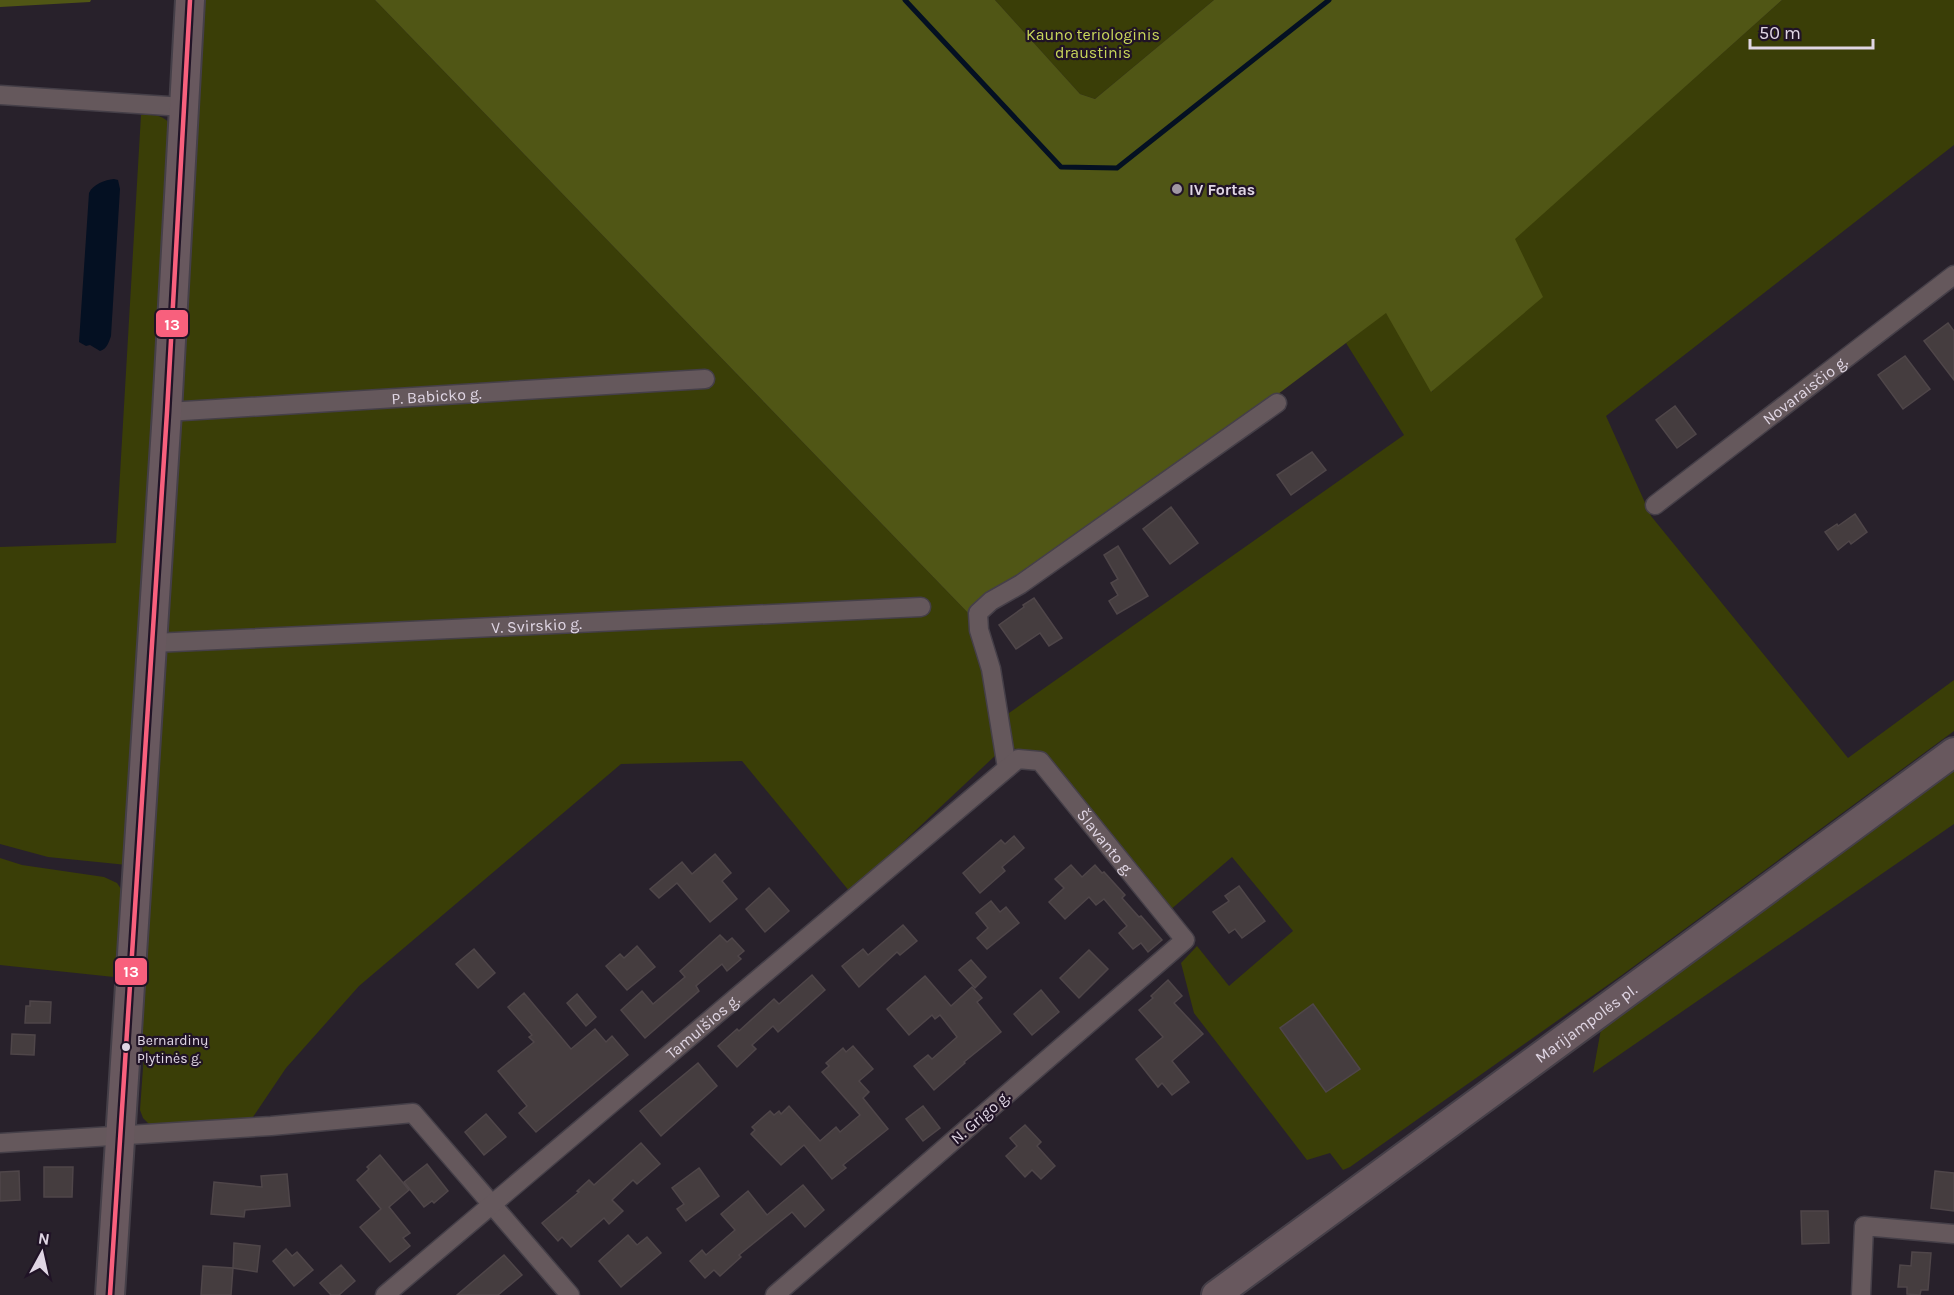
<svg xmlns="http://www.w3.org/2000/svg" width="1954" height="1295" viewBox="0 0 1954 1295" font-family="Karla,sans-serif">
<style>
.green{fill:#3a3e07}
.forest{fill:#505615}
.water{fill:#041022}
.lines{fill:none;stroke-linecap:round;stroke-linejoin:round}
.stream{stroke:#041022;stroke-width:5}
.building{fill:#453d3f;stroke:#4f4649;stroke-width:1.5}
.minor-casing{stroke:#453f48;stroke-width:21}
.primary-casing{stroke:#453f48;stroke-width:32}
.minor{stroke:#65585c;stroke-width:18}
.primary{stroke:#68585e;stroke-width:28}
.bus-1-casing{stroke:#201326;stroke-width:9}
.bus-1{stroke:#f8607d;stroke-width:4.5}
.poi-dot{fill:#a097a3;stroke:#201326;stroke-width:2}
.bus-dot{fill:#e0d6e4;stroke:#201326;stroke-width:2}
.labels{text-anchor:middle;stroke-width:4.5;stroke-linejoin:round;paint-order:stroke}
.bus-label{font-size:14px;fill:#e0d6e4;stroke:#201326;text-anchor:start}
.park-label{font-size:16px;fill:#c9d75a;stroke:#201326}
.poi-label{font-size:16px;font-weight:bold;fill:#e0d6e4;stroke:#201326;text-anchor:start}
.street-label{font-size:16px;fill:#e0d6e4;stroke:#201326}
.line-badge{stroke:#201326;stroke-width:2}
.badge-label{font-size:16px;text-anchor:middle;font-weight:bold;fill:#fff}
</style>
<rect width="100%" height="100%" fill="#28212b"/>
<g class="green">
<polygon points="202,0 375,0 971,616 998,753 850,892 742,761 621,764 359,986 286,1068 251,1120 150,1125 143,1118 140,1110 144,1054 139,1037"/>
<polygon points="995,0 1214,0 1095,99 1080,94"/>
<polygon points="1782,0 1954,0 1954,145 1606,416 1651,516 1848,758 1954,680 1954,731 1622,975 1350,1167 1343,1170 1330,1153 1307,1160 1194,1013 1181,963 1197,946 1229,986 1293,931 1232,857 1169,911 1046,754 1011,748 1009,713 1404,435 1346,343 1386,312 1432,392 1514,239"/>
<path d="M141,115C152,115 162,114 169,123L144,543L127,865L48,857L0,844V547L116,543Z"/>
<polygon points="1954,771 1954,824 1593,1073 1601,1029"/>
<polygon points="0,858 22,865 104,877 117,883 123,892 114,977 0,965"/>
</g>
<g class="forest">
<polygon points="0,0 91,0 90,2 0,7"/>
<polygon points="375,0 995,0 1080,94 1095,99 1214,0 1782,0 1515,239 1543,297 1431,392 1386,313 1218,439 1057,547 978,607 971,616"/>
</g>
<path class="water" d="M114,179L118,180L120,189L111,336C109,342 107,349 100,351L90,345L86,346L79,342L89,193C93,184 105,180 114,179Z"/>
<g class="lines">
<polyline class="stream" points="905,0 1061,167 1117,168 1329,0"/>
</g>
<g class="building">
<polygon points="1948,323 1954,331 1954,380 1924,341"/>
<polygon points="1905,356 1930,389 1903,409 1878,375"/>
<polygon points="1675,406 1696,434 1677,448 1656,420"/>
<polygon points="1312,452 1326,470 1291,495 1277,475"/>
<polygon points="1171,507 1198,543 1170,564 1143,529"/>
<polygon points="1855,514 1867,532 1851,544 1849,541 1838,550 1825,532 1837,524 1838,526"/>
<polygon points="1118,546 1148,596 1117,614 1109,601 1118,595 1111,583 1118,579 1104,555"/>
<polygon points="1034,598 1062,638 1049,646 1040,633 1016,649 999,625 1024,607 1023,605"/>
<polygon points="1014,836 1024,848 1002,867 1005,871 980,893 963,873 1001,840 1005,844"/>
<polygon points="715,854 731,873 722,881 737,899 710,922 677,883 659,898 650,889 682,862 692,874"/>
<polygon points="1071,865 1082,877 1095,865 1102,873 1104,872 1125,895 1122,898 1139,917 1141,916 1162,940 1148,952 1141,943 1133,949 1119,933 1127,926 1104,899 1096,905 1089,897 1065,919 1049,902 1064,888 1055,879"/>
<polygon points="1239,886 1265,921 1242,938 1235,929 1229,933 1213,912 1229,901 1225,896"/>
<polygon points="769,888 789,911 765,932 746,909"/>
<polygon points="991,901 1000,912 1006,907 1019,923 987,949 977,938 988,928 976,913"/>
<polygon points="903,925 917,941 900,955 897,952 859,987 842,966 863,949 868,955"/>
<polygon points="720,935 727,942 732,938 744,951 738,956 741,959 727,971 722,964 696,986 699,991 645,1038 621,1010 642,991 653,1004 685,977 680,971"/>
<polygon points="637,946 655,967 627,990 606,966 620,954 624,958"/>
<polygon points="474,949 495,973 478,988 456,964"/>
<polygon points="1089,950 1108,969 1079,998 1060,978"/>
<polygon points="971,960 986,977 975,988 959,970"/>
<polygon points="812,975 825,990 778,1032 773,1026 752,1045 756,1049 737,1067 718,1046 737,1029 739,1031 774,999 779,1004"/>
<polygon points="925,976 951,1006 972,987 982,998 977,1002 1001,1032 964,1062 965,1063 934,1090 914,1066 928,1055 932,1059 957,1037 940,1015 935,1019 932,1015 909,1035 887,1009"/>
<polygon points="1168,980 1182,996 1174,1003 1203,1034 1172,1061 1189,1082 1172,1095 1162,1083 1158,1087 1136,1059 1163,1037 1139,1010 1153,998 1151,996"/>
<polygon points="1041,990 1059,1012 1032,1035 1014,1014"/>
<polygon points="524,993 571,1049 595,1029 606,1042 612,1036 628,1055 536,1132 519,1113 527,1106 498,1071 534,1042 529,1037 532,1035 508,1007"/>
<polygon points="577,994 596,1017 586,1026 567,1003"/>
<polygon points="30,1001 51,1002 50,1023 25,1023 26,1006 30,1006"/>
<polygon points="1313,1004 1360,1069 1326,1092 1280,1028"/>
<polygon points="12,1034 35,1035 34,1055 11,1054"/>
<polygon points="853,1046 873,1069 859,1081 869,1092 863,1098 888,1129 843,1165 846,1168 832,1179 804,1145 781,1165 751,1134 755,1130 752,1127 770,1111 774,1115 779,1111 781,1114 789,1106 820,1141 836,1127 840,1132 860,1115 822,1072 829,1066 826,1063 843,1048 846,1052"/>
<polygon points="698,1063 717,1086 661,1136 640,1111"/>
<polygon points="923,1106 940,1128 923,1141 906,1119"/>
<polygon points="486,1114 506,1137 484,1155 465,1132"/>
<polygon points="1025,1125 1041,1142 1037,1146 1055,1166 1041,1179 1032,1170 1025,1177 1006,1156 1017,1146 1010,1138"/>
<polygon points="641,1143 660,1164 637,1184 633,1180 612,1200 623,1211 609,1224 604,1218 571,1247 562,1237 558,1241 542,1223 579,1192 577,1191 589,1180 594,1185"/>
<polygon points="380,1155 409,1190 389,1207 410,1233 403,1238 410,1246 390,1262 360,1227 381,1209 357,1180 369,1169 367,1167"/>
<polygon points="427,1164 448,1191 434,1203 432,1201 424,1207 404,1182"/>
<polygon points="44,1167 73,1167 72,1197 44,1197"/>
<polygon points="699,1168 719,1196 686,1221 677,1209 684,1204 672,1188"/>
<polygon points="19,1171 20,1200 0,1201 0,1172"/>
<polygon points="1935,1171 1954,1173 1954,1211 1931,1208"/>
<polygon points="287,1174 290,1206 245,1210 244,1217 211,1214 214,1182 262,1187 261,1176"/>
<polygon points="803,1185 824,1210 805,1227 792,1212 739,1255 741,1257 720,1276 714,1270 705,1278 690,1261 702,1250 706,1255 735,1230 721,1214 748,1191 767,1215"/>
<polygon points="1801,1211 1828,1211 1829,1243 1802,1244"/>
<polygon points="628,1235 637,1245 647,1237 661,1253 621,1287 599,1261"/>
<polygon points="234,1243 260,1246 257,1272 233,1268"/>
<polygon points="286,1249 292,1256 297,1252 313,1270 294,1286 273,1261"/>
<polygon points="1912,1252 1931,1253 1928,1290 1921,1290 1920,1295 1907,1294 1907,1287 1898,1287 1900,1265 1911,1266"/>
<polygon points="504,1255 522,1275 498,1295 457,1295"/>
<polygon points="341,1265 355,1281 339,1295 331,1295 320,1283"/>
<polygon points="203,1266 233,1268 231,1295 201,1295"/>
</g>
<g class="lines">
<g class="minor-casing">
<g id="minor">
<polyline points="0,95 184,107"/>
<path id="s1" d="M167,412L705,379"/>
<path id="s2" d="M1655,505L1954,275"/>
<path id="s3" d="M153,643L921,607"/>
<polyline points="1007,768 991,669 979,630 978,613 991,601 1021,584 1277,403"/>
<polyline points="0,1143 271,1126 413,1113 570,1295"/>
<path id="s4" d="M385,1295L1018,759L1040,761L1185,940L775,1295"/>
<polyline points="1861,1295 1864,1226 1954,1234"/>
</g>
</g>
<g class="primary-casing">
<g id="primary">
<polyline points="110,1295 167,412 190,0"/>
<path id="s5" d="M1216,1295L1954,752"/>
</g>
</g>
<use href="#minor" class="minor"/>
<use href="#primary" class="primary"/>
<g class="bus-1-casing">
<polyline id="bus-1" points="110,1295 167,412 190,0"/>
</g>
<use href="#bus-1" class="bus-1"/>
</g>
<circle class="poi-dot" cx="1177" cy="189" r="6"/>
<circle class="bus-dot" cx="126" cy="1047" r="5"/>
<g class="labels">
<g class="bus-label">
<text x="137" y="1045">Bernardinų<tspan x="137" dy="18">Plytinės g.</tspan></text>
</g>
<g class="park-label">
<text x="1093" y="40">Kauno teriologinis<tspan x="1093" dy="18">draustinis</tspan></text>
</g>
<g class="poi-label">
<text x="1189" y="195">IV Fortas</text>
</g>
<g class="street-label">
<text dy="6" stroke="none"><textPath href="#s2" startOffset="189">Novaraisčio g.</textPath></text>
<text dy="6" stroke="none"><textPath href="#s1" startOffset="270">P. Babicko g.</textPath></text>
<text dy="6" stroke="none"><textPath href="#s3" startOffset="384">V. Svirskio g.</textPath></text>
<text dy="6" stroke="none"><textPath href="#s4" startOffset="956">Šlavanto g.</textPath></text>
<text dy="6" stroke="none"><textPath href="#s5" startOffset="459">Marijampolės pl.</textPath></text>
<text dy="6" stroke="none"><textPath href="#s4" startOffset="416">Tamulšios g.</textPath></text>
<text transform="translate(980 1117) rotate(-41)" y="6">N. Grigo g.</text>
</g>
</g>
<g class="line-badge">
<rect x="155" y="309" width="34" height="29" rx="6" fill="#f8607d"/>
<rect x="114" y="957" width="34" height="29" rx="6" fill="#f8607d"/>
</g>
<g class="badge-label">
<text x="172" y="330">13</text>
<text x="131" y="977">13</text>
</g>
<g transform="translate(42 1253) rotate(8)" stroke="#201326" stroke-width="4.5" paint-order="stroke">
<path d="M0-4.5L10 22L0 15L-10 22Z" fill="#e0d6e4"/>
<text y="-9" font-size="16" font-weight="bold" text-anchor="middle" fill="#e0d6e4">N</text>
</g>
<path d="M1750 39v9h123v-9" fill="none" stroke="#e0d6e4" stroke-width="3"/>
<text x="1759" y="39" font-size="18" fill="#e0d6e4" stroke="#201326" stroke-width="4.5" paint-order="stroke">50 m</text>
</svg>
